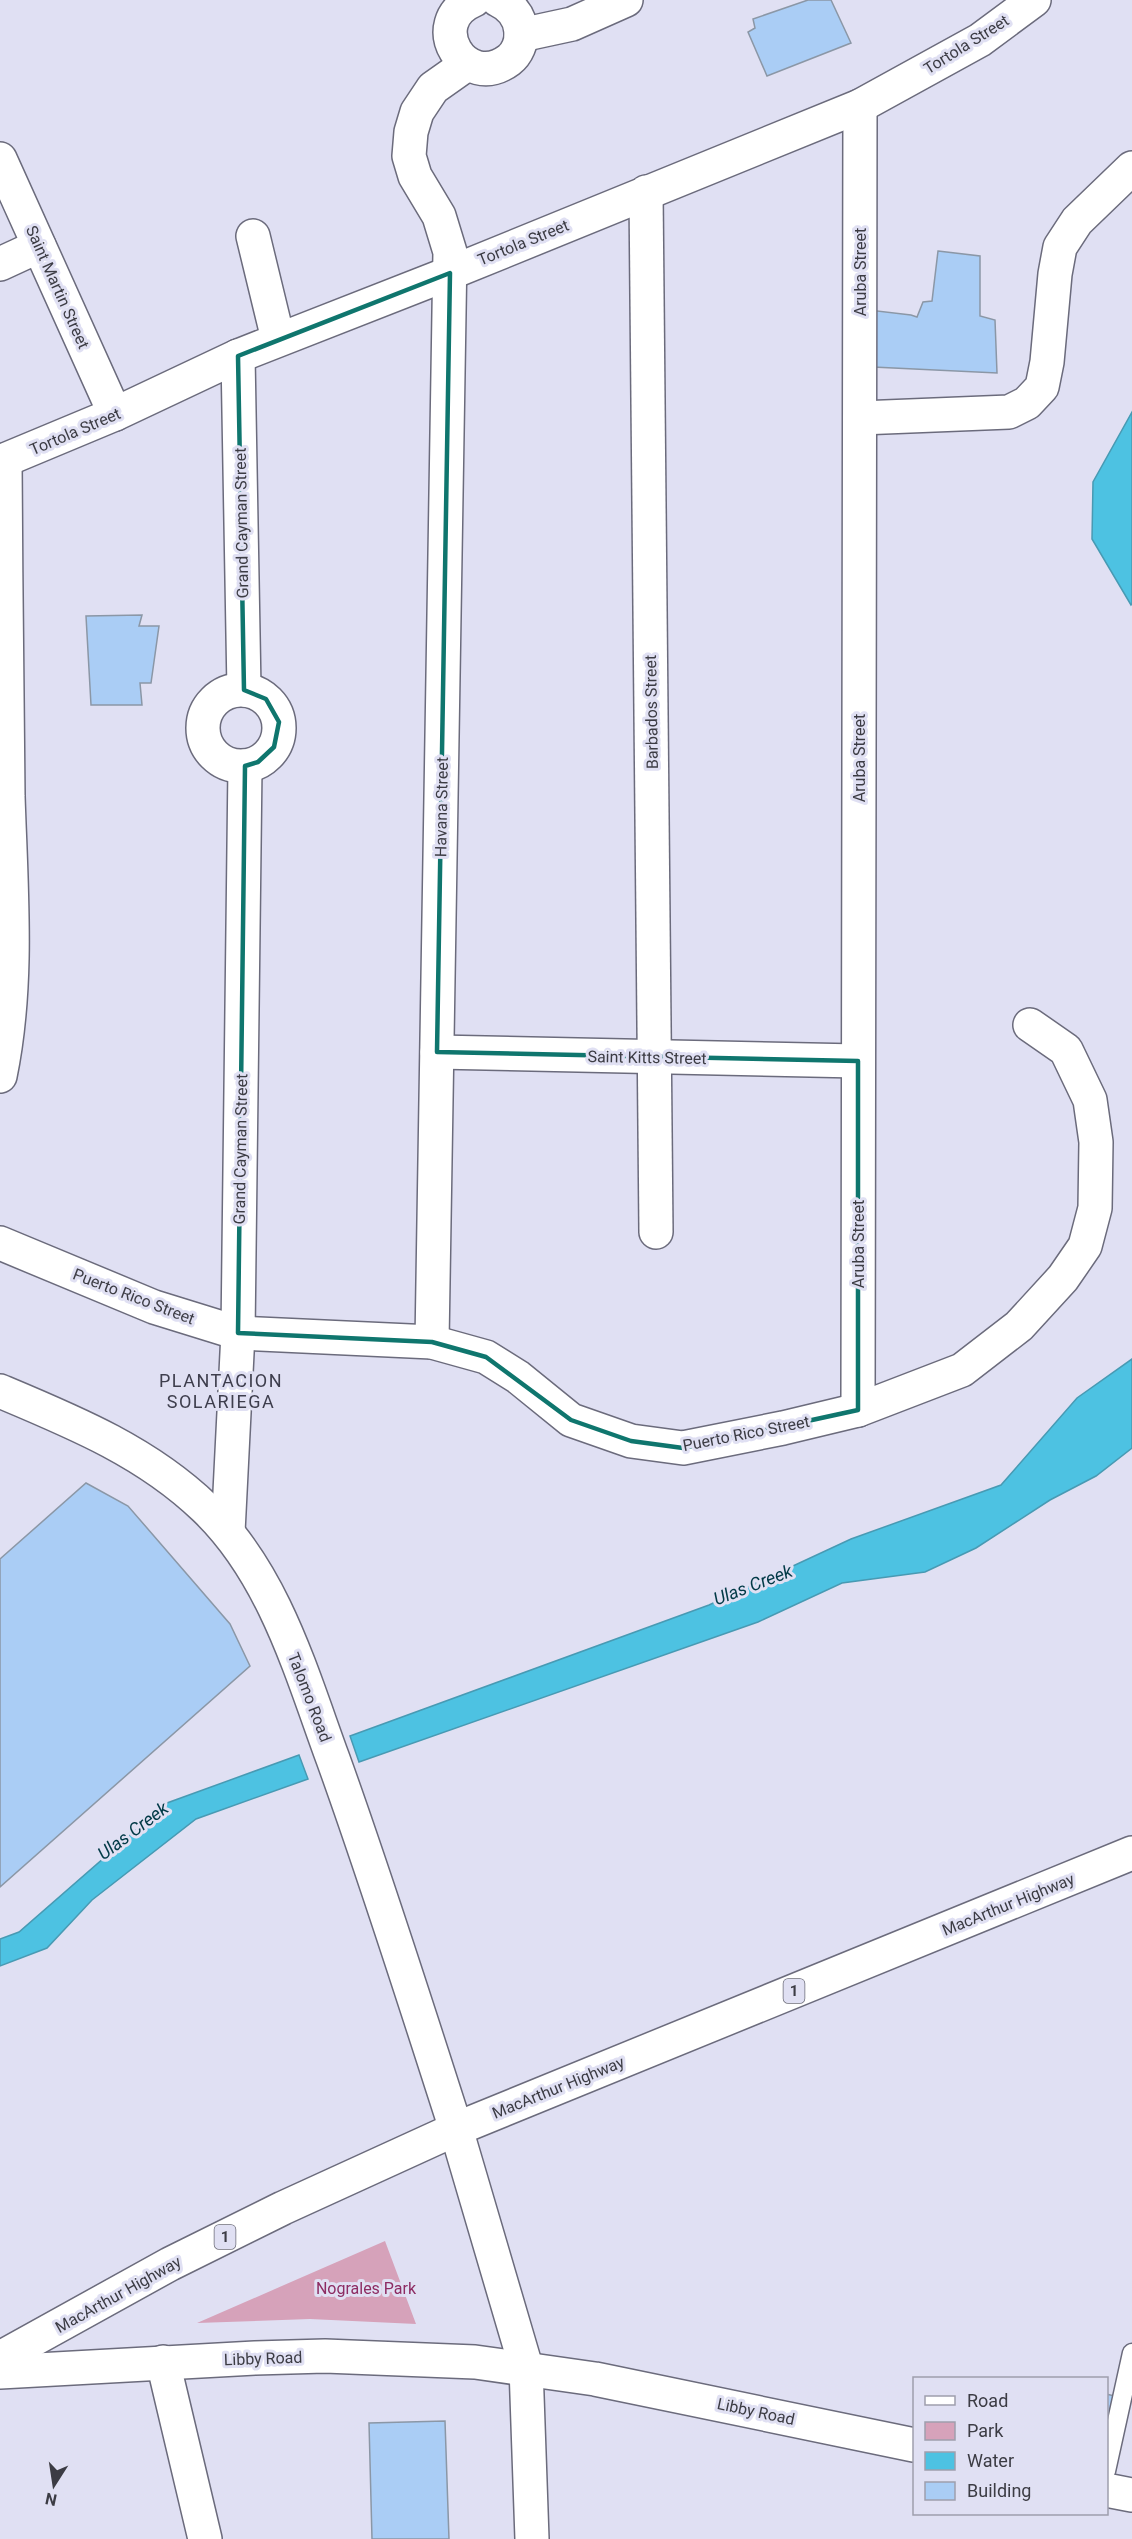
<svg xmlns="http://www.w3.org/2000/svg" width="1132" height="2539" viewBox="0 0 1132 2539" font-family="Roboto,sans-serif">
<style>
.green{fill:#d6a2ba}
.water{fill:#4dc2e2;stroke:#489ab3;stroke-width:1.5}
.building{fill:#aacdf5;stroke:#8b97a6;stroke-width:1.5}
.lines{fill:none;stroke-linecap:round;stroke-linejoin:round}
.lane-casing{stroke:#6b6b7c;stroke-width:21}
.street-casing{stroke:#6b6b7c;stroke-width:36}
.secondary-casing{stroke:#6b6b7c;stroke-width:36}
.highway-casing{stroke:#6b6b7c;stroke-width:36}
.lane{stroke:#fff;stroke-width:18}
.street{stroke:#fff;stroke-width:33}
.secondary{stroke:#fff;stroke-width:33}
.highway{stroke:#fff;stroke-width:33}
.marked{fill:none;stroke:#0f766e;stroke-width:4.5;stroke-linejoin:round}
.labels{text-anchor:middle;stroke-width:6;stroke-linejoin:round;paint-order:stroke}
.shield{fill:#e0e0f3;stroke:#6d6d78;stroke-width:1.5}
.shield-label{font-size:15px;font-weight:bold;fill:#3c3c44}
.street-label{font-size:16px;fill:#3c3c44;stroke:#e0e0f3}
.park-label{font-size:16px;fill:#8d2c63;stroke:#e0e0f3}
.neighbourhood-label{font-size:18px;letter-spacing:1.5px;fill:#3e3e4d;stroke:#e0e0f3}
.water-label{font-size:18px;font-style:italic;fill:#013946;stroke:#e0e0f3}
</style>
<rect width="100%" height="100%" fill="#e0e0f3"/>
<polygon class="green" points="385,2241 416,2324 310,2319 197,2323"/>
<g class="water">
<polygon points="1132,412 1132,604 1131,605 1092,539 1093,482"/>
<polygon points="1132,1359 1132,1448 1096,1476 1050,1500 976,1548 925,1572 842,1583 758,1622 359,1762 350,1736 709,1605 851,1539 1001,1485 1077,1398"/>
<polygon points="299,1755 308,1779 196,1819 92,1900 47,1948 0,1966 0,1939 19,1932 167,1803"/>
</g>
<g class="building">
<polygon points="808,0 831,0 851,43 767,76 748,32 755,28 753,19"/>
<polygon points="938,251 980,256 980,316 995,320 997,373 873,367 869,310 911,315 917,317 923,302 932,301"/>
<polygon points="142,615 139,626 159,626 151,683 140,683 142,705 91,705 86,616"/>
<polygon points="86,1483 128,1506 230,1624 250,1666 0,1887 0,1559"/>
<polygon points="1106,2394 1119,2397 1106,2427"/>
<polygon points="445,2421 449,2539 372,2539 369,2423"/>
</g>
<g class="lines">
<g class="lane-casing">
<polyline id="lane" points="1106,2471 1132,2353"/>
</g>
<g class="street-casing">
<g id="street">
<path d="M474,0C422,22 465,93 509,60C517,54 522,42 521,32C520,16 511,6 498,0"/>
<polyline points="521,35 572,24 626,0"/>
<polyline points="0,159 115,414"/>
<polyline points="646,192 656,1232"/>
<polyline points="253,236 278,339"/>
<polyline points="0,264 39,246"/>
<polyline points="238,356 244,690"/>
<polyline points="860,418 1009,412 1027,403 1042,387 1047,362 1055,274 1060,247 1077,221 1132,168"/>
<polyline points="0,462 115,414 238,356 450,273 860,106 980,40 1034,0"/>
<circle cx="241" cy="728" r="38"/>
<polyline points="437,1052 858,1061"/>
<path d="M0,1076C19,984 11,889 8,796C6,684 6,572 5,460"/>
<polyline points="0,1243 154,1307 238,1333 432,1342 486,1357 518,1377 571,1420 631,1441 683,1448 783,1428 858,1410 962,1370 1019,1326 1063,1278 1085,1246 1095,1208 1096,1142 1090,1100 1066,1050 1030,1025"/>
<polyline points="432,1342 450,252 439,216 415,176 409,156 411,132 417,112 433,88 467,64"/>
<polyline points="858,1410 860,106"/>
<polyline points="228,1532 238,1333 245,766"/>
<polyline points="163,2362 205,2539"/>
<polyline points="526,2367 532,2539"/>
</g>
</g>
<g class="secondary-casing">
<path id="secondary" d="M0,1391C74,1422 147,1452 205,1508C274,1574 301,1672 333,1759C377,1881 416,2005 456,2129"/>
</g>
<g class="highway-casing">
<g id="highway">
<polyline points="456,2129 526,2367"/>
<polyline points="0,2358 170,2264 283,2208 456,2129 1132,1853"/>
<polyline points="0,2372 255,2358 325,2356 475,2362 595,2379 914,2445"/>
<polyline points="1106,2490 1132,2495"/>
</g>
</g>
<use href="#lane" class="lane"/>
<use href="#street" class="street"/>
<use href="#secondary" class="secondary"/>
<use href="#highway" class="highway"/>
</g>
<path class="marked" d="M450,273L437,1052L858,1061V1410L683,1448L631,1441L571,1420L486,1357L432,1342L238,1333L245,766L258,762L274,747L279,722L266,699L244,690L238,356Z"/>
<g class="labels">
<g class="shield">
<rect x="783.5" y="1979" width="21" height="24" rx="4.5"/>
<rect x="214.5" y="2225" width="21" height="24" rx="4.5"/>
</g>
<g class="shield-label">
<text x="794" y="1996">1</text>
<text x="225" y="2242">1</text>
</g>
<g class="street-label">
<text transform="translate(966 44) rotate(-32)" y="6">Tortola Street</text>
<text transform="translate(523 242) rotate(-22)" y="6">Tortola Street</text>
<text transform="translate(860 272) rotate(-90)" y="6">Aruba Street</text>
<text transform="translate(58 287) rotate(66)" y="6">Saint Martin Street</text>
<text transform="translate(75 431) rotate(-23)" y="6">Tortola Street</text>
<text transform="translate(241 523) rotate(-91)" y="6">Grand Cayman Street</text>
<text transform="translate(651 712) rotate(-91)" y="6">Barbados Street</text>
<text transform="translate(859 758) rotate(-90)" y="6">Aruba Street</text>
<text transform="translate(441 807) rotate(-89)" y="6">Havana Street</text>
<text transform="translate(647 1057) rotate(1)" y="6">Saint Kitts Street</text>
<text transform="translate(240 1149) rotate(-89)" y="6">Grand Cayman Street</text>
<text transform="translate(858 1244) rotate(-90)" y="6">Aruba Street</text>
<text transform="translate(134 1296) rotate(21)" y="6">Puerto Rico Street</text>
<text transform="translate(746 1433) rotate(-11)" y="6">Puerto Rico Street</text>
<text transform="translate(310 1697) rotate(69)" y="6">Talomo Road</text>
<text transform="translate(1008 1904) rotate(-22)" y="6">MacArthur Highway</text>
<text transform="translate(558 2087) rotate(-22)" y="6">MacArthur Highway</text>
<text transform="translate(118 2294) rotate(-29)" y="6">MacArthur Highway</text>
<text transform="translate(263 2358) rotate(-2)" y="6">Libby Road</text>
<text transform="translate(756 2411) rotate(12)" y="6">Libby Road</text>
</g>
<g class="park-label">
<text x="366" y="2294">Nograles Park</text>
</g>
<g class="neighbourhood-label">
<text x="221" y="1387">PLANTACION<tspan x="221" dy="21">SOLARIEGA</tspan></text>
</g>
<g class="water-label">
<text transform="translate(753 1585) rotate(-21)" y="6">Ulas Creek</text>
<text transform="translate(133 1831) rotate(-37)" y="6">Ulas Creek</text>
</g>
</g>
<rect x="913" y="2377" width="195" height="138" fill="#e0e0f3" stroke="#9e9ead" stroke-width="1.5"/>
<rect x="925" y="2396" width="30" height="9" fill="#ffffff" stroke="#9e9ead" stroke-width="1.5"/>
<text x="967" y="2407" font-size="18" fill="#3c3c44">Road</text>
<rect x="925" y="2422" width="30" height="18" fill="#d6a2ba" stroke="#9e9ead" stroke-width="1.5"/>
<text x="967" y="2437" font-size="18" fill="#3c3c44">Park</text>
<rect x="925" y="2452" width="30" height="18" fill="#4dc2e2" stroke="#9e9ead" stroke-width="1.5"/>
<text x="967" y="2467" font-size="18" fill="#3c3c44">Water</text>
<rect x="925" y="2482" width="30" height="18" fill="#aacdf5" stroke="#9e9ead" stroke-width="1.5"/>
<text x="967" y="2497" font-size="18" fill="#3c3c44">Building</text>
<g transform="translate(54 2485) rotate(192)" stroke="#e0e0f3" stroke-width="4.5" paint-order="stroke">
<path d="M0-4.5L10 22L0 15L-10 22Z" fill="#3c3c44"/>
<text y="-9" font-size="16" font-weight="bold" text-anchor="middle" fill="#3c3c44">N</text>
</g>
</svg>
